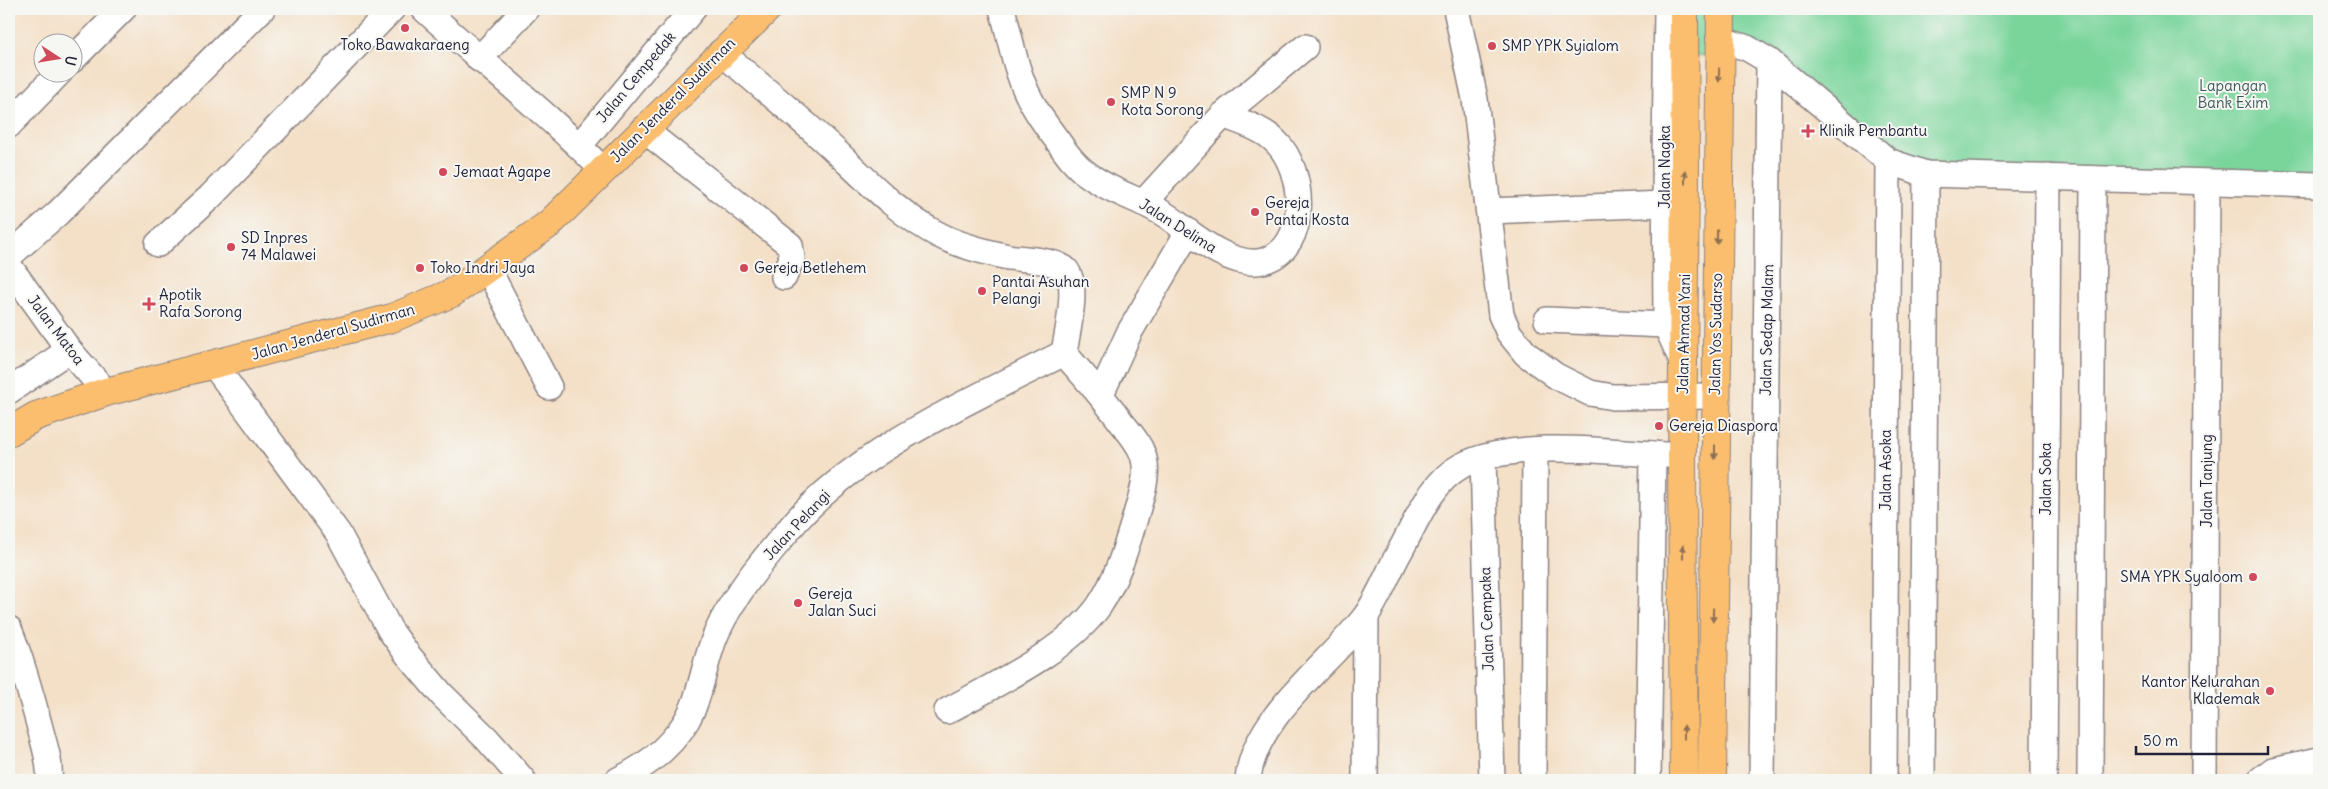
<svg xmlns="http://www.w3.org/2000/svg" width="2328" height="789" viewBox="0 0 2328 789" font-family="Delius,sans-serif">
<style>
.green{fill:#7ad59b;stroke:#4e7c6b}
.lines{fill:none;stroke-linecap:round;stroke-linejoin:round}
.minor-casing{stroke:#8b8181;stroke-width:28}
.major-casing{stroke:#8b8181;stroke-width:30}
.highway-casing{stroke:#8b8181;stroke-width:30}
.minor{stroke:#fff;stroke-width:25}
.major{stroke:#fbbe6e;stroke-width:28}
.highway{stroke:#fbbe6e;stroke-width:28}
.oneway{fill:#8e7054}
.poi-dot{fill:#d1495b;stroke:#f6f6f2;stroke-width:2}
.labels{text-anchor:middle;stroke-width:4;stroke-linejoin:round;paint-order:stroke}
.poi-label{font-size:15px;fill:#22223b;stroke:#f6f6f2;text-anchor:start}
.street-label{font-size:15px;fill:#22223b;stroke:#f6f6f2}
.park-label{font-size:15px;fill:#3c5858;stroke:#f6f6f2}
</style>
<rect width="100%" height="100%" fill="#f6f6f2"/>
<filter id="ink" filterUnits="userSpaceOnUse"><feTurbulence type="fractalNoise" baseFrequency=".02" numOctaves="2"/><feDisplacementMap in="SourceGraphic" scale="10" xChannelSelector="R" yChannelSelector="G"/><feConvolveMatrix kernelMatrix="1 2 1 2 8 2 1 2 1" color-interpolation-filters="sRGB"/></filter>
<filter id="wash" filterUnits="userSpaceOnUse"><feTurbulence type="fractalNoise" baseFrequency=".0096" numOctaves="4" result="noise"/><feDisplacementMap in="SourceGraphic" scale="20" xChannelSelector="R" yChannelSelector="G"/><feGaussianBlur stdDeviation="1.12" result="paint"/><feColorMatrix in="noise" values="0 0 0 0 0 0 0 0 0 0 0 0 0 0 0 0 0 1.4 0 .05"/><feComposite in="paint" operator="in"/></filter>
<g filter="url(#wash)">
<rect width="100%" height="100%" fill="#f4e0c7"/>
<polygon class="green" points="1669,9 2319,9 2319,182 1926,169 1757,58 1664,54"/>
</g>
<g filter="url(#ink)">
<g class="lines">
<g class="minor-casing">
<g id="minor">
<path d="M424,9C483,63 546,112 603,170"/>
<path d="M1002,9C1011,39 1015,71 1030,99C1037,113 1047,127 1057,140C1066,153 1076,167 1090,176C1114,194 1145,200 1170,218C1193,235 1232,269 1263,261C1311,248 1305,170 1276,142C1263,128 1240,122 1223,115"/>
<polyline points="1456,9 1475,99 1501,315 1509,333 1526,354 1556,376 1590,393 1613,397 1715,396"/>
<polyline points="1667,9 1665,152 1666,325 1684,365"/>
<polyline points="1719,39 1747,48 1769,61 1888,161 1926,174 2319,185"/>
<path d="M721,52C757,83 793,112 828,144C863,176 896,213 939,235C960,246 985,252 1008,257C1022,259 1057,260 1066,270C1079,286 1067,333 1064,353C1084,376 1104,398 1122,423C1130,433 1139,443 1143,455C1150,475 1140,499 1135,518C1126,548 1117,579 1099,606C1068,650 994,685 947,711"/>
<polyline points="479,59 526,9"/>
<polyline points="72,60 123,9"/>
<polyline points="9,125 60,72"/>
<polyline points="643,129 790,245 792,258 784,277"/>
<polyline points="579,146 693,9"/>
<polyline points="1143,203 1223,115 1305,47"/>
<polyline points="1489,211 1665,204"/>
<polyline points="158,244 210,197 392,9"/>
<polyline points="9,256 58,213 262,9"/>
<polyline points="9,266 69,350 106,392"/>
<polyline points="488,269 549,387"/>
<polyline points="1547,320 1666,325"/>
<polyline points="214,365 338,533 390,630 408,655 442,695 487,739 523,780"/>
<polyline points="9,391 69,350"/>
<polyline points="1101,394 1129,333 1188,232"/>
<polyline points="1483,458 1492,780"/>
<path d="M9,629C22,661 31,694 40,728C44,744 51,763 49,780"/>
<path d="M618,780C649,765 679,741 693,708C703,683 706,656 717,632C734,594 764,559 791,527C855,450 976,398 1064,353"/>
<path d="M1248,780C1253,718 1328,665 1365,617C1379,598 1388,572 1400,551C1416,522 1431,482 1461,466C1517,437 1620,453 1682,456"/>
<polyline points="1365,780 1366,616"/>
<polyline points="1533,780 1535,450"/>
<polyline points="1648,780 1653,454"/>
<polyline points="1762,780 1769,61"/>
<polyline points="1884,780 1888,161"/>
<polyline points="1922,780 1926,174"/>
<polyline points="2044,780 2048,177"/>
<polyline points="2090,780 2093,179"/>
<polyline points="2204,780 2207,183"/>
<polyline points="2260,780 2273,770 2319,760"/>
</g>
</g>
<g class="major-casing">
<polyline id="major" points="9,432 36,416 106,392 392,318 452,293 549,224 767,9"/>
</g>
<g class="highway-casing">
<g id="highway">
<polyline points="1684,9 1685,177 1682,456 1684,780"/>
<polyline points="1712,780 1721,9"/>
</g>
</g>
<use href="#minor" class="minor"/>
<use href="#major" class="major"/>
<use href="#highway" class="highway"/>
</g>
<defs><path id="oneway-solid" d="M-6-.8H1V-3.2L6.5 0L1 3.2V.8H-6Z" transform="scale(1.25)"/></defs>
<g class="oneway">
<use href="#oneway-solid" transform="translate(1719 75) rotate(91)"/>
<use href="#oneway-solid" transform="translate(1685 177) rotate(-90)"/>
<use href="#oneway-solid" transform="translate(1717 237) rotate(91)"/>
<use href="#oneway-solid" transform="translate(1715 452) rotate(90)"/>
<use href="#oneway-solid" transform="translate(1683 552) rotate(-90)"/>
<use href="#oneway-solid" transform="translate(1713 615) rotate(91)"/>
<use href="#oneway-solid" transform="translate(1684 732) rotate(-90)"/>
</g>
</g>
<g class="poi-dot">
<circle cx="405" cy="28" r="5"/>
<circle cx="1492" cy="46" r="5"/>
<circle cx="1111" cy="102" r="5"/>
<path d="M1805.5 123.5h5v5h5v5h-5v5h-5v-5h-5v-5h5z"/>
<circle cx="443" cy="172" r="5"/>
<circle cx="1255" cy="212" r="5"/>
<circle cx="231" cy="247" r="5"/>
<circle cx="420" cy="268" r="5"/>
<circle cx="744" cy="268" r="5"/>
<circle cx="982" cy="291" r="5"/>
<path d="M146.5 296.5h5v5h5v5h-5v5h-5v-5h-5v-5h5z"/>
<circle cx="1659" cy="426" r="5"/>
<circle cx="2253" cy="577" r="5"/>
<circle cx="798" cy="603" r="5"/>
<circle cx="2270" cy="691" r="5"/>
</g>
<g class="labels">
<g class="poi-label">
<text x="405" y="50" text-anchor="middle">Toko Bawakaraeng</text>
<text x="1502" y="51">SMP YPK Syialom</text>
<text x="1121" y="98">SMP N 9<tspan x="1121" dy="17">Kota Sorong</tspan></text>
<text x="1819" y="136">Klinik Pembantu</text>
<text x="453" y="177">Jemaat Agape</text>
<text x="1265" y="208">Gereja<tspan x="1265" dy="17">Pantai Kosta</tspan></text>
<text x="241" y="243">SD Inpres<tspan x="241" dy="17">74 Malawei</tspan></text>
<text x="430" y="273">Toko Indri Jaya</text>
<text x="754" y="273">Gereja Betlehem</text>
<text x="992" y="287">Pantai Asuhan<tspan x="992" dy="17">Pelangi</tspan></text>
<text x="159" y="300">Apotik<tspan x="159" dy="17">Rafa Sorong</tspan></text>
<text x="1669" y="431">Gereja Diaspora</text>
<text x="2243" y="582" text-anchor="end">SMA YPK Syaloom</text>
<text x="808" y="599">Gereja<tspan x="808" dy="17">Jalan Suci</tspan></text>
<text x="2260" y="687" text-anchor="end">Kantor Kelurahan<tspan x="2260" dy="17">Klademak</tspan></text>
</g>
<g class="street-label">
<text transform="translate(636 77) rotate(-50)" y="5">Jalan Cempedak</text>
<text transform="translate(673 100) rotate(-45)" y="5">Jalan Jenderal Sudirman</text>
<text transform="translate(1665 167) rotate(-90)" y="5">Jalan Nagka</text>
<text transform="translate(1178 226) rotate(32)" y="5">Jalan Delima</text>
<text transform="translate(56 330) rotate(53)" y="5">Jalan Matoa</text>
<text transform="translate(1767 330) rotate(-89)" y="5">Jalan Sedap Malam</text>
<text transform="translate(333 332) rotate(-16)" y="5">Jalan Jenderal Sudirman</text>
<text transform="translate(1684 334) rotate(-89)" y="5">Jalan Ahmad Yani</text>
<text transform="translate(1716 334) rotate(-89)" y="5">Jalan Yos Sudarso</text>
<text transform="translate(1886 470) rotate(-90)" y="5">Jalan Asoka</text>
<text transform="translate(2046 479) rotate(-90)" y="5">Jalan Soka</text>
<text transform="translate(2207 481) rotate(-90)" y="5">Jalan Tanjung</text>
<text transform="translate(797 525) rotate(-47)" y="5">Jalan Pelangi</text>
<text transform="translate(1487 619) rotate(-92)" y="5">Jalan Cempaka</text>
</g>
<g class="park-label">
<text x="2233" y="91">Lapangan<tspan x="2233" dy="17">Bank Exim</tspan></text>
</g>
</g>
<rect width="2328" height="789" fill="none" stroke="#f6f6f2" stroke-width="30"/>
<g transform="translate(58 58) rotate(102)"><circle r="24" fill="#f6f6f2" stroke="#a1a1a9"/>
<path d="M0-4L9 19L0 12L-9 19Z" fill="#d1495b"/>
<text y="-8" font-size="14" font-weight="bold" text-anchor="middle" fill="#22223b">U</text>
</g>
<path d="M2136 746v8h132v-8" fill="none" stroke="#22223b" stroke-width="2.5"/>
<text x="2143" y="746" font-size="15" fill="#22223b" stroke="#f6f6f2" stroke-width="4" paint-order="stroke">50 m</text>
</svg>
